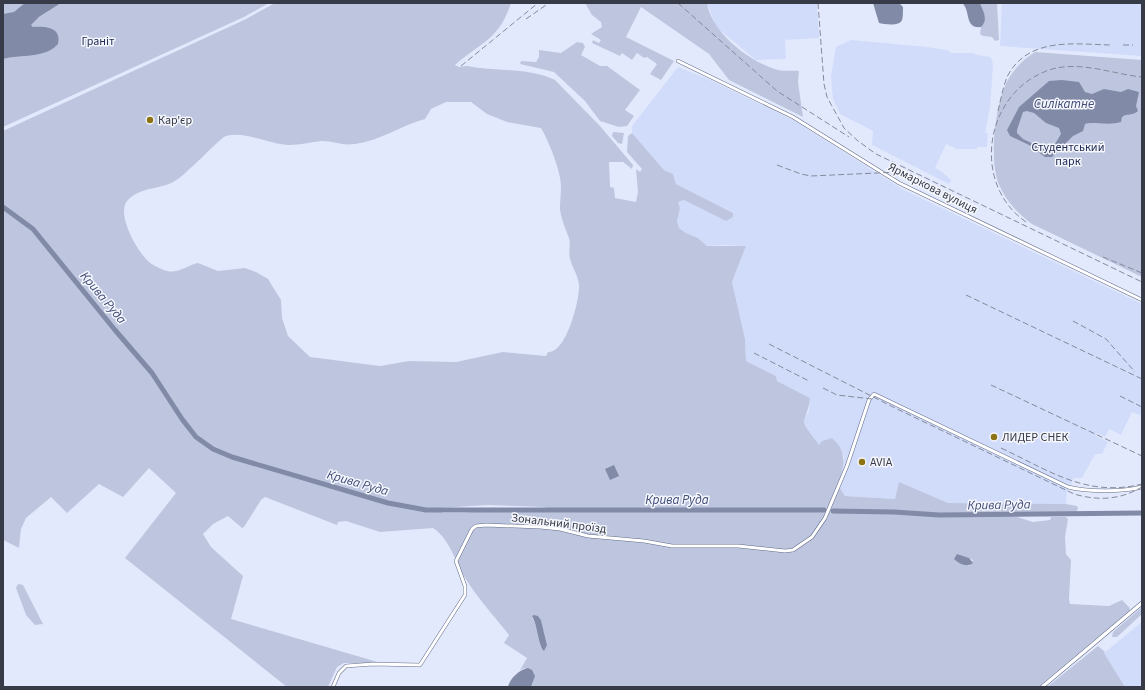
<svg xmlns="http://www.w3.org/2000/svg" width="1145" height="690" viewBox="0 0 1145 690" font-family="'Source Sans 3',sans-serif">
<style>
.built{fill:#d1dcfb}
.green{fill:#bec6df;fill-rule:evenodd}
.water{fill:#818aa7;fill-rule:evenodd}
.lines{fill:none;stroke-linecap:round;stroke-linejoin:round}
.river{stroke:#818aa7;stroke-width:5}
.tertiary-casing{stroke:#626b87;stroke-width:4}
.secondary-casing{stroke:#626b87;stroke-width:4.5}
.tertiary{stroke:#fff;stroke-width:3}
.secondary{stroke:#fff;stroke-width:3.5}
.rail{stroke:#858a9a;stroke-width:1;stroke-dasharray:6 3;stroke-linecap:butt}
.poi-dot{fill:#8d7216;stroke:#f5f7fd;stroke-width:1.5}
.labels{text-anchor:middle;stroke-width:3;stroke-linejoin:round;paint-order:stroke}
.park-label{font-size:12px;fill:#232d57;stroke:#f5f7fd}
.poi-label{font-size:12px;fill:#373b48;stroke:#f5f7fd;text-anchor:start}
.street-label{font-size:12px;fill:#373b48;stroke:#f5f7fd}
.water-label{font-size:13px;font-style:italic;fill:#404c79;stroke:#f5f7fd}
</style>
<rect width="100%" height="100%" fill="#e3e9fd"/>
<g class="built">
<polygon points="707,3 817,3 819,38 785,40 786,59 756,60 716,27"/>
<polygon points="1002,3 1142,3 1142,56 1000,46"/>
<polygon points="851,40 927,47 947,50 951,53 973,53 977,55 991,57 993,64 990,108 985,133 988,133 987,147 977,147 977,149 957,149 946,144 935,168 941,171 951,180 949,184 872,145 873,131 840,114 833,99 831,76 836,47"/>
<polygon points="678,67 708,79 793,120 902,189 1142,304 1142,416 1132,412 1121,435 1109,429 1105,437 1097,433 1096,436 1108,442 1102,454 1095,454 1082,478 1074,478 1067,492 1066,504 948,503 899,483 895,499 845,496 838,485 844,457 836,441 832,438 819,445 804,424 804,419 809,411 810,398 777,381 776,376 746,361 745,339 732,282 746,246 724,245 707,246 698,238 686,233 679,228 677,220 680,208 678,202 684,200 733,213 676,184 673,174 664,170 632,133 632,126"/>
<polygon points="1142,622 1142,687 1125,687 1104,653"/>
</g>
<g class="green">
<polygon points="3,3 49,3 3,29"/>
<polygon points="61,3 269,3 244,17 3,127 3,59 9,57 33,27 31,25 32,22"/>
<path d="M275,3H511C499,40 481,42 455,65L459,67L467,66C497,72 527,67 555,80L600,126L633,165L632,169L623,162H609L610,187L614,188L615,198L636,202L638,192L636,169L640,172L642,169L627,152L628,136L632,133L664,170L673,174L676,184L733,213V217L726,221L684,200L678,202L680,208L677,221L679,228L686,233L698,238L707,246H746L732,282L745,339L746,361L776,376L777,381L810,398C810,407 803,420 804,423C805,427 816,440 819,445L822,441L832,438C848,451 844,468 838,485L845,496L895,499L899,482L948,503L1066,504L1077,506L1078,509L1076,512L988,513L987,516L1017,517L1033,522L1050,520L1051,517H1066L1068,519L1065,537L1066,554L1071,560L1069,599L1070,604L1109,606L1122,600L1129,607L1130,610L1038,687H531L533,681L525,668L520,670L527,658L504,643L509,635C495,617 478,599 466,579C455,563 451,540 433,528L380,532L346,521L338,522L337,525L265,497L261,500L244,527L242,528L228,516L213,524L203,534L211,547L243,576L231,619L381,663H344L337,667L328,687H287L125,558L176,493L149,468L123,497L99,484L67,513L51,497L26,518L21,529L19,548L3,540V131L244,20ZM446,102H471L487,114L507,122L541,128C549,142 560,169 561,185C561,193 560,201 560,209C561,219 566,230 569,238C571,245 568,253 570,259C573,269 578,275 579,285C580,299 566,354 548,352L546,356L503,352L456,362L409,361L380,366L310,357L288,336L282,318L281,300L268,279L256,272L245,268L218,271L198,263C188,265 178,274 167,271C161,269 152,265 148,261C137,251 115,212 128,200C142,186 160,190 175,181C186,175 221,137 226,136C246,131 268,144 289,145C300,145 311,142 322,141C333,141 343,146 355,144C380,141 402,125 425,119L431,109ZM487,505L545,507L544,512L480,511L464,513H443L440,508ZM957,554L973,560L969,566L958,562ZM538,616L541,620L547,645L541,647L538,630L532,617Z"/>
<path d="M585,3H707C711,31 748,61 775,69C782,72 792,70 799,71L798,82L803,117L729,80L709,54L641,7L626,37L674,61L661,80L650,74L657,64L647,57L644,58L637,53L632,60L622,53L620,56L592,43L593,40L599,43L601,40L591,34L602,27L601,22L592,15Z"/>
<path d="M980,3H997L999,40L995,41L992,37L983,36L980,34L981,27C988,20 983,11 980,3Z"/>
<polygon points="577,42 583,43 585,47 581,55 600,66 607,66 640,90 625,110 634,116 627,126 619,127 600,121 585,101 554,72 520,64 521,61 536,62 539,57 539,50 561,53"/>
<path d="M1035,52L1142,60V277L1032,224C1017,213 1005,200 998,182C989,157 995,101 1009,78C1016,67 1024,59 1035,52Z"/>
<polygon points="613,132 624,133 622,144 618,143 612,136"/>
<polygon points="18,584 23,585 43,624 35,625 26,615 16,588"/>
<polygon points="1142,607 1142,614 1117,637 1112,637 1113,632"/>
<polygon points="1098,646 1105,652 1104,653 1125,687 1047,687"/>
</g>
<g class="water">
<path d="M25,3H61L39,17L31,25L33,27C45,26 62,27 58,44C45,59 20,54 3,59V14L14,12Z"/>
<path d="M873,3H899L903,7C903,10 903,18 902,20C899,27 884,24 879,23Z"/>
<path d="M962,3H980C983,11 989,20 981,27C964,29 971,10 962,3Z"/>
<path d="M1062,80L1079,82L1085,92L1092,94L1104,89L1121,92L1128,89L1139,92L1136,106L1138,111C1133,116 1127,113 1122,117L1121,122C1108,126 1092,121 1085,124L1083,131L1073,136L1052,157H1045L1029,145L1010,136L1007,130L1019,107L1049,81ZM1027,111L1034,113L1046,123L1059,128L1061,134L1055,144L1044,149L1023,139L1017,133V130L1023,112Z"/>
<polygon points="614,465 619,476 610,480 605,469"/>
<path d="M957,554L969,558L973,563C966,568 960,564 954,559Z"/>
<path d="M534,615L538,616L541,620L547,645L544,651C538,645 538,626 532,616Z"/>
<path d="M528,668L532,670L535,676L531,687H508C510,678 519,670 528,668Z"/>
</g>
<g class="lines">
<g class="river">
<polyline points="3,207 33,229 115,330 152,373 182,419 196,437 213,449 232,457 388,503 426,510 824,510"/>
<polyline points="833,511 894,512 939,515 1142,513"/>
</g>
<g class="tertiary-casing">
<g id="tertiary">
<polyline points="678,61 793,117 899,183 1142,300"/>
<path d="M333,687L339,673L346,666L373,664L420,665L465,595V586L456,561L472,529L476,526L486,525L540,527L560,529L588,536L644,541L672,546H738L785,551L793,550L812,537L825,518L847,466L869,400L874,394L1068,487C1087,492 1123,492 1142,487"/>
</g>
</g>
<g class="secondary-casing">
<polyline id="secondary" points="1042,687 1142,603"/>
</g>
<use href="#tertiary" class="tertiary"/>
<use href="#secondary" class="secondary"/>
<g class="rail">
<polyline points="678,3 777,91 849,137"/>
<polyline points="818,3 824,84 827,97 844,128 858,141 876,154 1142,282"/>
<polyline points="526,19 549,3"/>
<polyline points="1123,45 1133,45"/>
<polyline points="461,66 538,3"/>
<path d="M998,111C1001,99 1003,86 1008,75C1029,37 1074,44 1110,45"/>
<polyline points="777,165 801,174 811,176 899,172 912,174"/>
<path d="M1026,222C970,183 985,92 1049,70C1079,60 1112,74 1142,77"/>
<polyline points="1103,257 1142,273"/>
<polyline points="966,295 1142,379"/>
<polyline points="1073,321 1106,339 1135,372"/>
<path d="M769,344L893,407L1074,494C1098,501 1120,500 1142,487"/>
<polyline points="754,353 809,381"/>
<polyline points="991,385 1142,456"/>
<polyline points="823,388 837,395 872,399"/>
<polyline points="1120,396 1142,407"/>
<path d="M1001,448C1048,470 1087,498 1142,484"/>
</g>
</g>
<g class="poi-dot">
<circle cx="150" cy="120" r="4"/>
<circle cx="994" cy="437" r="4"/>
<circle cx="862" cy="462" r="4"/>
</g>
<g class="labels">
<g class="park-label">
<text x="98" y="45">Граніт</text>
<text x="1068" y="151">Студентський<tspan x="1068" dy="14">парк</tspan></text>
</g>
<g class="poi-label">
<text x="158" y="124">Кар'єр</text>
<text x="1002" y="441">ЛИДЕР СНЕК</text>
<text x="870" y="466">AVIA</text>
</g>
<g class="street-label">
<text transform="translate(933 188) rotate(27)" y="4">Ярмаркова вулиця</text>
<text transform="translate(559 523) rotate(7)" y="4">Зональний проїзд</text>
</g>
<g class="water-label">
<text x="1064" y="108">Силікатне</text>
<text transform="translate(104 297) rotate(50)" y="5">Крива Руда</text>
<text transform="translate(358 482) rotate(16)" y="5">Крива Руда</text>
<text x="677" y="504">Крива Руда</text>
<text transform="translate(999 504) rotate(-1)" y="5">Крива Руда</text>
</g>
</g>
<rect width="1145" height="690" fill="none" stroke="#373b48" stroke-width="8"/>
</svg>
